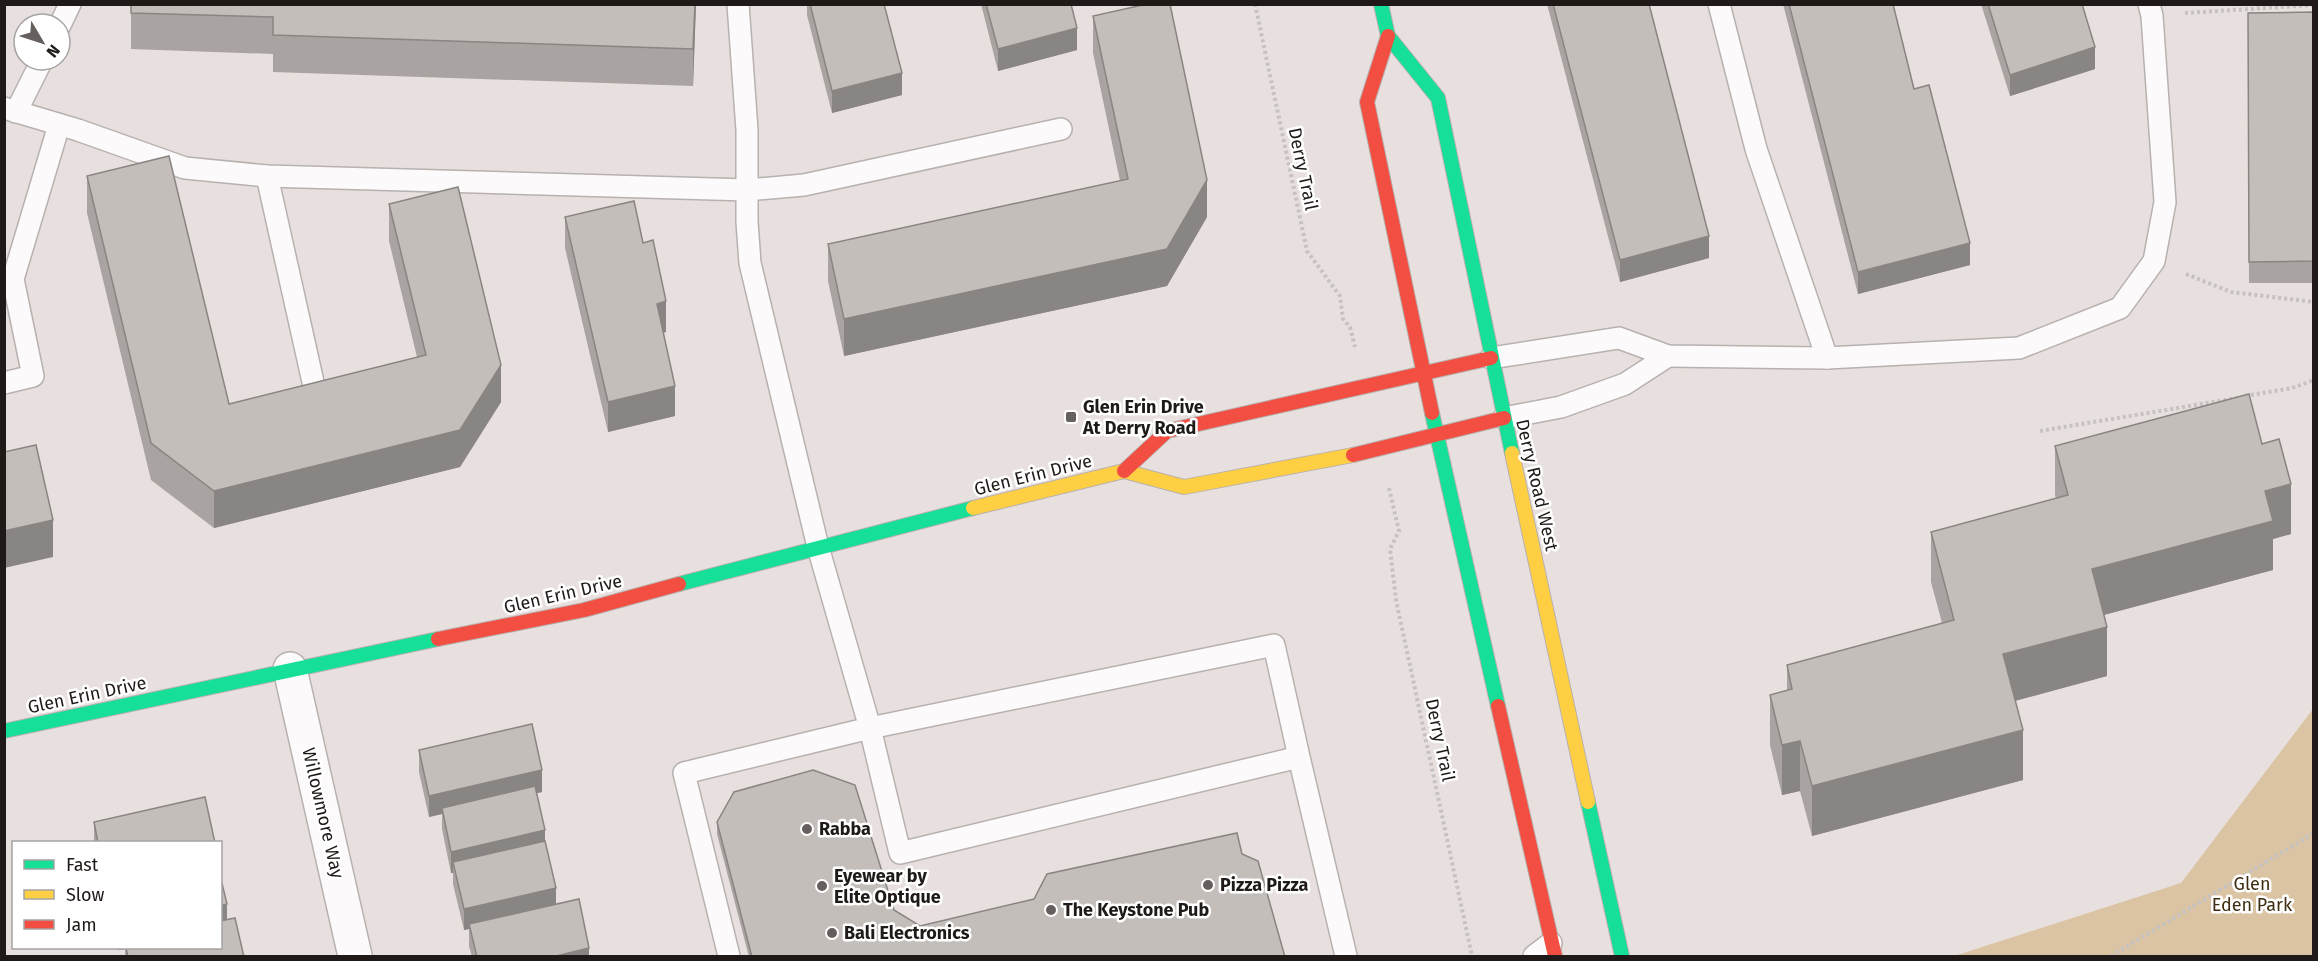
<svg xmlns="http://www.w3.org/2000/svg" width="2318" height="961" viewBox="0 0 2318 961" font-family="'Fira Sans',sans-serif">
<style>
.green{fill:#dbc4a4}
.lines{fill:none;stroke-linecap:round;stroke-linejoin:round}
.lane-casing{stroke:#b7b1af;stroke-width:24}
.street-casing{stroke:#b7b1af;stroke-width:36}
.fast-casing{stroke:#b7b1af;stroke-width:16}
.slow-casing{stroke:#b7b1af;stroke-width:16}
.jam-casing{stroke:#b7b1af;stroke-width:16}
.path{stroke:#c5c2c1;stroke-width:4;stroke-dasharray:3 3;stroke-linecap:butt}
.lane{stroke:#fcfafa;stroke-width:21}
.street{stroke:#fcfafa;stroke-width:33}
.fast{stroke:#16e098;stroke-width:14}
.slow{stroke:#ffcf43;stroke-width:14}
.jam{stroke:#f24e42;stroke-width:14}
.wall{fill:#a9a3a1}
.shaded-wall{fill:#898583}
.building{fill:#c4bebb;stroke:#898583;stroke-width:1.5}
.poi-dot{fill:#655f5d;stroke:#fff;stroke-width:2}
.labels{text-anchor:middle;stroke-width:5;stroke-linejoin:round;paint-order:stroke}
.street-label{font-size:18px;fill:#1f1a18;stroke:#fff}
.poi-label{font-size:18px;font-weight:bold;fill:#1f1a18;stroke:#fff;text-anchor:start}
.park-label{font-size:18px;fill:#3e2d10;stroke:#fff}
</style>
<rect width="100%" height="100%" fill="#e8e0de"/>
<polygon class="green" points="2313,709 2313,956 1954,956 2181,883"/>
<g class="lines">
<g class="lane-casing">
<g id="lane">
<polyline points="1719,4 1756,149 1827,358"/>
<polyline points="60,25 70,4"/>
<polyline points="4,108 78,130 185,168 267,176 747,190 804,185 1061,129"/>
<polyline points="16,112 42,60"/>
<polyline points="267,176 313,382"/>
<polyline points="1491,358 1619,338 1668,356 1827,358 2019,348 2120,308 2154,261 2165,202 2152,16 2149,4"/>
<polyline points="4,383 33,376 13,279 59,125"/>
<polyline points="1504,418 1561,407 1625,384 1668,356"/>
<polyline points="1299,757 1274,645 870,728 900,853 1299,757 1346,956"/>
<polyline points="729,956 684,773 870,728 818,547 750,263 747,222 747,130 738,4"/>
<polyline points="1534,956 1551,943"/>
</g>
</g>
<g class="street-casing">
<polyline id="street" points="290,669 355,956"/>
</g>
<g class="fast-casing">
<g id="fast">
<polyline points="1381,4 1388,36 1438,98 1512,453"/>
<polyline points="1432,413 1498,706"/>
<polyline points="679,584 973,508"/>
<polyline points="4,731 438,639"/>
<polyline points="1588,802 1622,956"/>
</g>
</g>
<g class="slow-casing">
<g id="slow">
<polyline points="1512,453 1588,802"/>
<polyline points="973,508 1124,471 1184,487 1353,455"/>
</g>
</g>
<g class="jam-casing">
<g id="jam">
<polyline points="1388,36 1367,102 1432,413"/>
<polyline points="1353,455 1504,418"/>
<polyline points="1124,471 1167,431 1491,358"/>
<polyline points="438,639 584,610 679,584"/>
<polyline points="1498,706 1555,956"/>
</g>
</g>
<g class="path">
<polyline points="1255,4 1307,251 1340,296 1343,319 1350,327 1355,347"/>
<polyline points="2185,13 2314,5"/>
<polyline points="2186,274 2231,292 2314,302"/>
<polyline points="2245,396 2292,388 2314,380"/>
<polyline points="2040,431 2237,398"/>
<polyline points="1389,488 1399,531 1390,549 1396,600 1472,956"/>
<polyline points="2111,956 2314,833"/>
</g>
<use href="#lane" class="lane"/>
<use href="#street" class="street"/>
<use href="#fast" class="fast"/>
<use href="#slow" class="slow"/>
<use href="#jam" class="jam"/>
</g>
<g class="wall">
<polygon points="131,4 696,4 693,86 273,72 273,54 131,49"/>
<polygon points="807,4 884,4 902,95 832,113 807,15"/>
<polygon points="981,4 1071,4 1077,50 998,71"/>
<polygon points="1547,4 1649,4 1709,258 1620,282"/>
<polygon points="1783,4 1893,4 1914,89 1970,265 1858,294"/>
<polygon points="1981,4 2082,4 2095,69 2010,96"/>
<polygon points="2313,12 2313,283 2249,283 2248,13"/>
<polygon points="1093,16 1207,217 1167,286 844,356 828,281 828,244 1120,181 1093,53"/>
<polygon points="87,176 229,404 417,357 389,241 389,204 501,402 460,467 214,528 151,480 87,213"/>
<polygon points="565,217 643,243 666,332 663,333 675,416 608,432 565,248"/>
<polygon points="2262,444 2291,534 2273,539 2273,570 2104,615 2107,676 2015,701 2023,780 1812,836 1800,791 1782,795 1770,745 1770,695 1787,690 1787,665 1942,623 1931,582 1931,532 2056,499 2055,495 2055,446"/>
<polygon points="419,750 542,792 537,793 556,904 589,957 472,957 469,946 469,929 464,930 453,884 453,873 451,873 442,829 442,814 429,817 419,772"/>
<polygon points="94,822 215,843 94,843"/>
<polygon points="717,822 894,910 920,926 1242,854 1285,957 749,957 717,834"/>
<polygon points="227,920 244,957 125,957 125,949 118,950 117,948 220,948"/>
</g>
<g class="shaded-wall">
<polygon points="695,4 696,4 693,86 693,49"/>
<polygon points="1077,28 1077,50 998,71 998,49"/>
<polygon points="2095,47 2095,69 2010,96 2010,75"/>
<polygon points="902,73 902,95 832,113 832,91"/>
<polygon points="1207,180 1207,217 1167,286 844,356 844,319"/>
<polygon points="1709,236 1709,258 1620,282 1620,260"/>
<polygon points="1970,243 1970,265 1858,294 1858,272"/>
<polygon points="666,301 666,332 657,334 657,304"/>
<polygon points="501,365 501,402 460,467 214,528 214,491"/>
<polygon points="675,386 675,416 608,432 608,402"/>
<polygon points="2291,484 2291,534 2273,539 2273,570 2092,618 2092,569 2265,491"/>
<polygon points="53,520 53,557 4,568 4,531"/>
<polygon points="2107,627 2107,676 2003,704 2003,654"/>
<polygon points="2023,730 2023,780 1812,836 1812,786"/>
<polygon points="1800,741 1800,791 1782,795 1782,745"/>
<polygon points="542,770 542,792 443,814 442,808 442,814 429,817 429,796"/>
<polygon points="545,830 545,852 453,862 453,873 451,873 451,852"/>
<polygon points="556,888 556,909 469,924 469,929 464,930 464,909"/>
<polygon points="227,904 227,926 220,927 220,906"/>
<polygon points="118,948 125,948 125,949 118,950"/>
<polygon points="589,948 589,957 552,957"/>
</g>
<g class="building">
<polygon points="131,4 695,4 693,49 273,35 273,17 131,13"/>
<polygon points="810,4 884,4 902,73 832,91"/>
<polygon points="986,4 1071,4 1077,28 998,49"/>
<polygon points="1147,4 1170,4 1207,180 1167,249 844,319 828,244 1128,179 1093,16"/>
<polygon points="1553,4 1649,4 1709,236 1620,260"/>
<polygon points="1789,4 1893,4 1914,89 1929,85 1970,243 1858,272"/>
<polygon points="1988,4 2082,4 2095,47 2010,75"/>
<polygon points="2313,12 2313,261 2249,262 2248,13"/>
<polygon points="169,156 229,404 426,355 389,204 458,187 501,365 460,430 214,491 151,443 87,176"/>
<polygon points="634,201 643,243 653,240 666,301 657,304 675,386 608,402 565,217"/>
<polygon points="2249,394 2262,444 2279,439 2291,484 2265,491 2273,521 2092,569 2107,627 2003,654 2023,730 1812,786 1800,741 1782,745 1770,695 1792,689 1787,665 1954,620 1931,532 2068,495 2055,446"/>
<polygon points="36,445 53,520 4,531 4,452"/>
<polygon points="532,724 542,770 429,796 419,750"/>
<polygon points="813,770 855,785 894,910 920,926 1034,899 1047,874 1237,833 1242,854 1258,861 1285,957 752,957 717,822 734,792"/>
<polygon points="535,786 545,830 451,852 442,808"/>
<polygon points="205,797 215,843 98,843 94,822"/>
<polygon points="545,841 556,888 464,909 453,862"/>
<polygon points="220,875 227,904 220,906"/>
<polygon points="579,899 589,948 552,957 477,957 469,924"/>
<polygon points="235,918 244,957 128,957 126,948 220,948 220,921"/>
</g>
<g class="poi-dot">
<rect x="1065" y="411" width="12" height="12" rx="3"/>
<circle cx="807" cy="829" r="6"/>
<circle cx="1208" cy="885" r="6"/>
<circle cx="822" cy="886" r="6"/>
<circle cx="1051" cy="910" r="6"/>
<circle cx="832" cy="933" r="6"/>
</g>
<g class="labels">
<g class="street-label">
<text transform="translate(1303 169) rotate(78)" y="6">Derry Trail</text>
<text transform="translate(1033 475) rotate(-14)" y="6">Glen Erin Drive</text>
<text transform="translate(1537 485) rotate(77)" y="6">Derry Road West</text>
<text transform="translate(563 594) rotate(-13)" y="6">Glen Erin Drive</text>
<text transform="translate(87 695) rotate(-12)" y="6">Glen Erin Drive</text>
<text transform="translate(1440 740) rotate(78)" y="6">Derry Trail</text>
<text transform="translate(323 813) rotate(77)" y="6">Willowmore Way</text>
</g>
<g class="poi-label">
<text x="1083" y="413">Glen Erin Drive<tspan x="1083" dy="21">At Derry Road</tspan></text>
<text x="819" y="835">Rabba</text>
<text x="834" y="882">Eyewear by<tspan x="834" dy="21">Elite Optique</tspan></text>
<text x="1220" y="891">Pizza Pizza</text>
<text x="1063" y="916">The Keystone Pub</text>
<text x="844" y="939">Bali Electronics</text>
</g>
<g class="park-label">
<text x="2252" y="890">Glen<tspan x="2252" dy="21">Eden Park</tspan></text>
</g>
</g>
<rect width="2318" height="961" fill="none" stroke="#1f1a18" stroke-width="12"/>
<rect x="12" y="841" width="210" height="108" fill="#ffffff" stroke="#a5a3a3" stroke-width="1.5"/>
<rect x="24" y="860" width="30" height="9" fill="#16e098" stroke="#a5a3a3" stroke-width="1.5"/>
<text x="66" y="871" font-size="18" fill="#1f1a18">Fast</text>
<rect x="24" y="890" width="30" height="9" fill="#ffcf43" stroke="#a5a3a3" stroke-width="1.5"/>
<text x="66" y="901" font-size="18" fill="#1f1a18">Slow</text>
<rect x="24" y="920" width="30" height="9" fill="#f24e42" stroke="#a5a3a3" stroke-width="1.5"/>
<text x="66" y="931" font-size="18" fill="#1f1a18">Jam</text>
<g transform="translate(42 42) rotate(129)"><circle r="28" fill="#ffffff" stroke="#a5a3a3" stroke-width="1.5"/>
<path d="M0-4.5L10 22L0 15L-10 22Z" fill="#655f5d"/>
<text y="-9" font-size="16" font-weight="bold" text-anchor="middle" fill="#1f1a18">N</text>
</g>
</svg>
